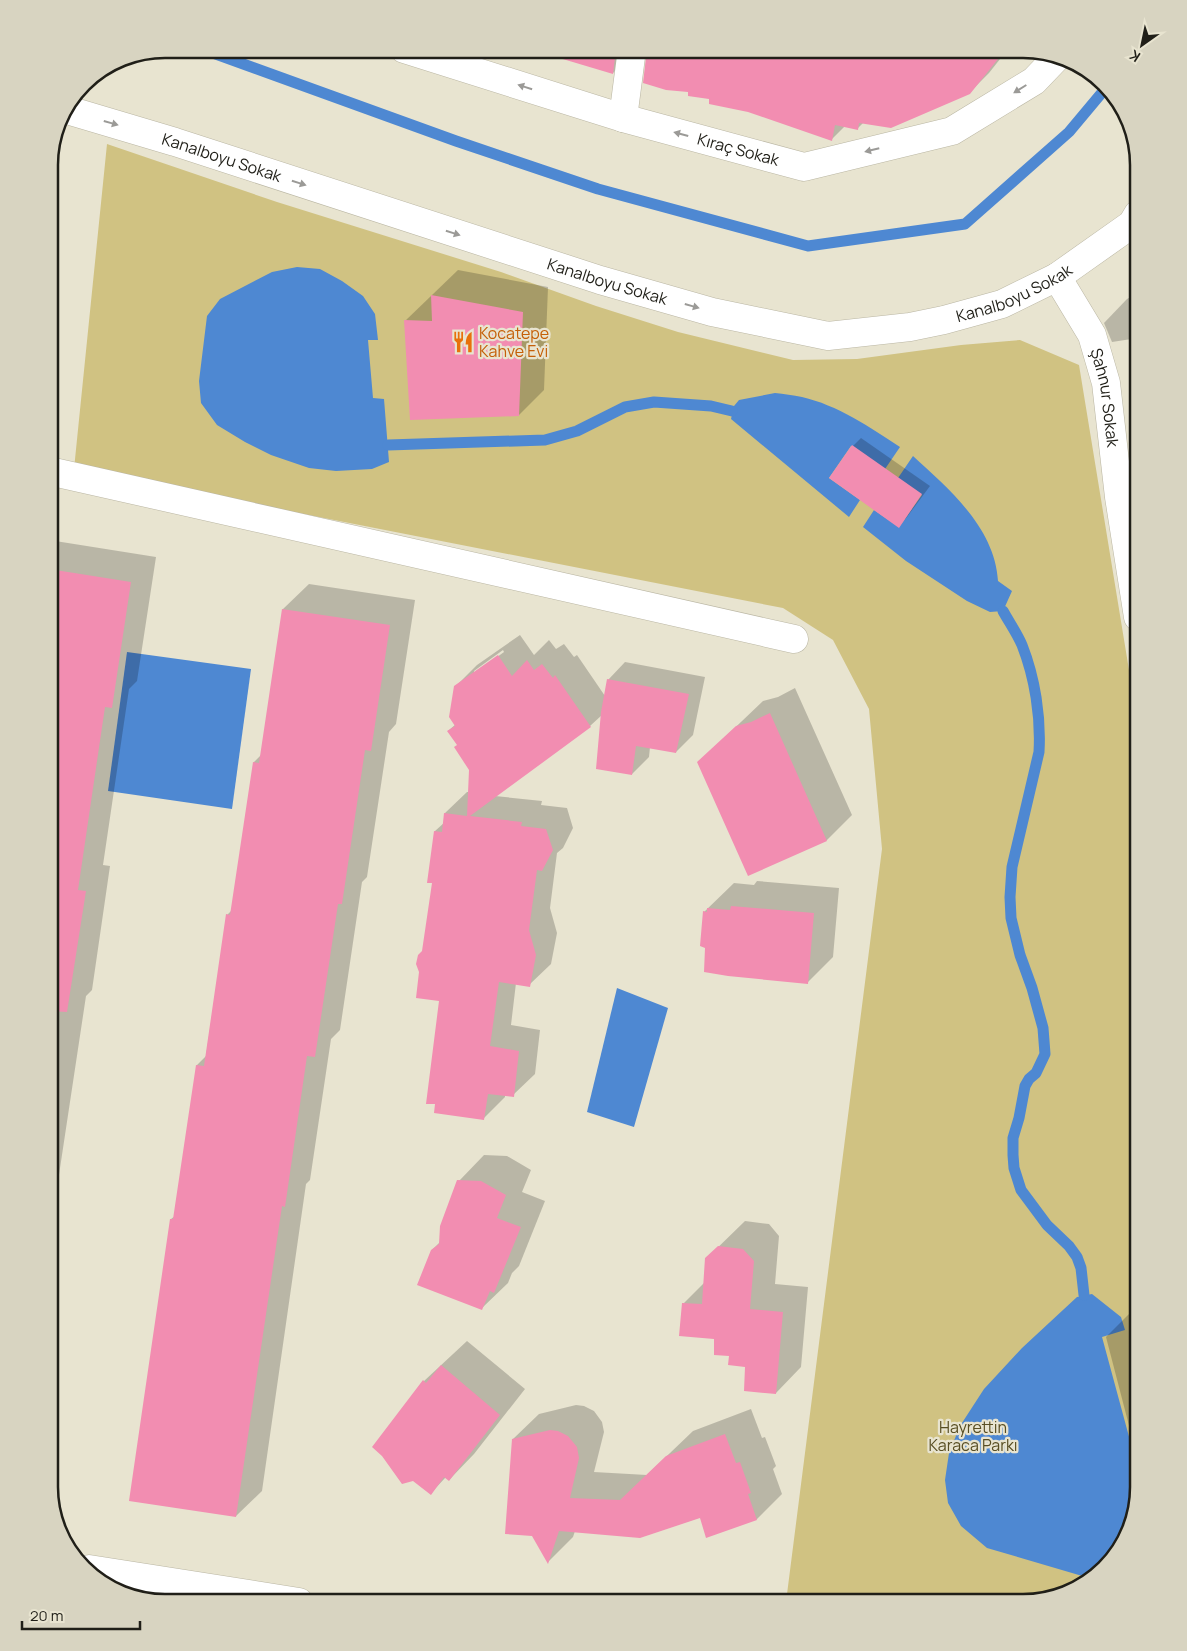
<svg xmlns="http://www.w3.org/2000/svg" width="1187" height="1651" viewBox="0 0 1187 1651" font-family="Manrope,sans-serif">
<style>
.green{fill:#d0c282}
.water{fill:#4e88d2}
.shadow{fill:#0003;fill-rule:evenodd}
.lines{fill:none;stroke-linecap:round;stroke-linejoin:round}
.stream{stroke:#4e88d2;stroke-width:11}
.building{fill:#f28db1}
.street-casing{stroke:#bab6a3;stroke-width:29}
.street{stroke:#fff;stroke-width:28}
.oneway{fill:#9b9a97}
.labels{text-anchor:middle;stroke-width:4.5;stroke-linejoin:round;paint-order:stroke}
.street-label{font-size:16px;fill:#201f18;stroke:#e8e4d0}
.food-label{font-size:16px;fill:#c56008;stroke:#e8e4d0;text-anchor:start}
.park-label{font-size:16px;fill:#584e23;stroke:#e8e4d0}
.rim{fill:none;stroke:#201f18;stroke-width:2.5}
</style>
<rect width="100%" height="100%" fill="#e8e4d0"/>
<polygon class="green" points="107,144 277,202 501,272 596,306 678,332 793,360 857,359 961,345 1020,340 1079,365 1138,725 1138,1487 1123,1545 1081,1587 1023,1602 786,1602 882,849 869,709 833,640 783,608 74,469"/>
<g class="water">
<polygon points="297,267 320,269 342,281 363,296 375,314 378,340 368,340 373,398 384,399 389,462 372,469 336,471 309,468 271,455 245,442 217,425 201,403 199,381 207,316 220,299 272,272"/>
<path d="M775,393C784,394 793,395 802,397C837,405 870,427 900,447L885,469L851,446L829,478L860,500L849,517L731,419L734,406L739,400Z"/>
<path d="M913,456C949,489 995,528 998,581L1012,591L1003,611L990,612L967,601L906,561L863,527L874,510L899,527L922,495L898,478Z"/>
<polygon points="127,652 251,669 232,809 108,791"/>
<polygon points="617,988 668,1008 634,1127 587,1112"/>
<polygon points="1092,1294 1121,1317 1125,1330 1102,1337 1131,1444 1138,1443 1138,1487 1123,1545 1089,1578 987,1548 961,1526 948,1503 945,1480 949,1453 960,1426 984,1389 1022,1348 1077,1297"/>
</g>
<g class="shadow">
<polygon points="531,49 632,49 632,53 613,73"/>
<polygon points="648,49 1008,49 989,73 969,93 864,122 858,128 845,126 832,139 689,91 649,51"/>
<polygon points="458,270 548,287 544,390 519,415 405,321"/>
<polygon points="1138,293 1138,338 1112,342 1104,323 1127,299"/>
<polygon points="861,438 930,486 907,517 899,526 853,446"/>
<polygon points="1138,455 1138,501 1132,461"/>
<polygon points="49,540 156,557 137,681 129,689 103,865 110,866 92,990 86,996 49,1241"/>
<polygon points="309,584 415,600 396,724 389,732 367,877 362,882 340,1030 331,1039 310,1180 306,1184 262,1491 236,1516 171,1219 175,1216 197,1065 206,1056 227,915 232,910 254,762 261,755 283,609"/>
<path d="M520,635L534,655L549,640L556,649L564,644L574,657L577,655L605,696L608,680L625,662L705,677L693,735L676,752L650,747L649,757L632,774L602,715L590,726L495,796L542,801L541,805L567,808L573,828L563,848L557,853L550,908L557,933L551,964L529,985L516,983L511,1025L540,1030L535,1074L513,1095H505V1097L483,1119L423,951L434,882L435,831L445,822V813L467,792H469L470,770L458,745L448,731L456,724L455,687L477,665ZM503,650L504,652L474,674V671Z"/>
<polygon points="795,688 852,815 827,840 748,874 699,762 763,701 778,697"/>
<polygon points="757,881 839,888 833,957 808,982 707,947 704,912 734,883 754,885"/>
<polygon points="484,1155 507,1156 531,1170 522,1192 545,1201 519,1266 512,1273 508,1283 482,1308 432,1250 440,1242 459,1181"/>
<polygon points="745,1221 769,1224 779,1236 775,1284 808,1287 801,1367 776,1393 747,1366 730,1355 683,1304 705,1282 707,1258"/>
<polygon points="1138,1283 1138,1440 1133,1441 1106,1337 1129,1314 1138,1312 1135,1286"/>
<polygon points="467,1341 525,1389 474,1454 449,1480 446,1477 431,1493 374,1447 424,1381"/>
<polygon points="576,1405 584,1406 594,1411 602,1422 604,1432 594,1472 647,1475 693,1431 751,1409 762,1438 765,1437 776,1466 773,1469 782,1494 757,1519 707,1536 700,1516 575,1531 573,1537 548,1562 513,1439 539,1414"/>
<polygon points="158,1597 202,1602 154,1601"/>
</g>
<g class="lines">
<g class="stream">
<polyline points="202,49 456,141 598,189 808,246 965,224 1069,132 1105,89"/>
<polyline points="388,445 545,440 577,431 625,407 654,402 711,406 732,411"/>
<path d="M1003,611C1009,622 1017,633 1022,645C1035,678 1041,717 1039,752L1012,867L1010,897L1011,918L1020,955L1032,988L1043,1028L1045,1054L1036,1073L1029,1079L1025,1086L1019,1118L1013,1138V1155L1014,1168L1021,1190L1047,1225L1069,1246L1077,1257L1081,1268L1084,1295"/>
</g>
</g>
<g class="building">
<polygon points="557,49 616,49 613,74 556,57"/>
<polygon points="647,49 1006,49 970,94 891,128 859,123 858,130 835,125 832,141 748,112 709,104 709,99 688,96 688,92 666,90 643,83"/>
<polygon points="431,295 523,312 519,416 410,420 404,320 432,321"/>
<polygon points="852,445 922,494 899,528 829,478"/>
<polygon points="49,569 131,582 112,708 105,707 78,890 86,891 67,1012 49,1011"/>
<polygon points="282,609 390,625 371,751 365,750 342,904 338,904 315,1057 307,1056 285,1207 282,1206 236,1517 129,1501 170,1219 173,1219 196,1065 204,1066 226,914 230,915 253,762 259,763"/>
<polygon points="498,655 512,676 527,660 534,670 542,664 553,678 555,675 591,727 470,816 522,822 521,826 546,829 553,850 542,871 537,870 529,930 536,955 530,987 499,982 490,1046 519,1051 514,1097 488,1094 484,1120 434,1113 435,1104 426,1104 439,1001 416,998 419,972 416,964 418,955 422,951 432,883 427,883 434,831 442,832 444,813 467,816 469,770 454,747 457,745 447,731 455,726 449,717 454,686"/>
<polygon points="607,679 689,694 676,753 636,746 632,775 596,769 601,712"/>
<polygon points="770,713 827,841 748,876 697,762 736,726 751,722"/>
<polygon points="731,906 814,913 808,984 728,976 704,972 705,948 700,946 703,911 707,912 707,908 730,910"/>
<polygon points="457,1180 481,1181 506,1195 497,1218 521,1227 494,1293 490,1291 482,1310 417,1285 431,1250 439,1244 440,1226"/>
<polygon points="718,1246 743,1249 754,1261 750,1309 783,1312 776,1394 744,1391 745,1367 728,1365 729,1356 714,1355 714,1339 679,1336 682,1303 702,1304 705,1258"/>
<polygon points="441,1365 500,1415 449,1481 444,1477 431,1495 413,1481 402,1484 382,1456 372,1447 423,1380 426,1383"/>
<polygon points="550,1430 558,1431 568,1436 577,1447 579,1458 570,1498 620,1500 666,1456 725,1434 736,1463 740,1462 751,1493 748,1494 757,1520 706,1538 700,1518 640,1538 559,1531 548,1564 532,1536 505,1534 512,1439"/>
</g>
<g class="lines">
<g class="street-casing">
<g id="street">
<path id="s1" d="M404,49L623,118L804,167L952,131L1034,81L1057,57"/>
<path id="s2" d="M64,109L175,142L600,280L712,312L828,336L910,327L944,320L1002,304L1057,277L1132,224L1138,214"/>
<polyline points="623,118 632,49"/>
<path id="s3" d="M1057,277L1092,335L1106,383L1119,497L1138,617"/>
<polyline points="49,471 794,639"/>
<polyline points="89,1569 299,1602"/>
</g>
</g>
<use href="#street" class="street"/>
</g>
<defs><path id="oneway-solid" d="M-6-.8H1V-3.2L6.5 0L1 3.2V.8H-6Z" transform="scale(1.25)"/></defs>
<g class="oneway">
<use href="#oneway-solid" transform="translate(525 87) rotate(-162)"/>
<use href="#oneway-solid" transform="translate(1020 89) rotate(148)"/>
<use href="#oneway-solid" transform="translate(111 123) rotate(16)"/>
<use href="#oneway-solid" transform="translate(681 134) rotate(-165)"/>
<use href="#oneway-solid" transform="translate(872 150) rotate(166)"/>
<use href="#oneway-solid" transform="translate(299 183) rotate(18)"/>
<use href="#oneway-solid" transform="translate(453 233) rotate(18)"/>
<use href="#oneway-solid" transform="translate(692 306) rotate(16)"/>
</g>
<defs>
<g id="restaurant-bare" transform="scale(1.725)"><path d="M-5-6h1v4h1v-4h1v4h1v-4h1v5L-1.5 .5V6h-2V.5L-5-1ZM5-6V6H3V1.5H1.5Q1.5-4 5-6Z" fill="#e8710a" stroke="#e8e4d0" stroke-width="2.5" paint-order="stroke"/></g>
</defs>
<g fill-rule="evenodd">
<use href="#restaurant-bare" x="463" y="342"/>
</g>
<g class="labels">
<g class="street-label">
<text dy="6" stroke="none"><textPath href="#s1" startOffset="349">Kıraç Sokak</textPath></text>
<text dy="6" stroke="none"><textPath href="#s2" startOffset="165">Kanalboyu Sokak</textPath></text>
<text dy="6" stroke="none"><textPath href="#s2" startOffset="570">Kanalboyu Sokak</textPath></text>
<text dy="6" stroke="none"><textPath href="#s2" startOffset="990">Kanalboyu Sokak</textPath></text>
<text dy="6" stroke="none"><textPath href="#s3" startOffset="132">Şahnur Sokak</textPath></text>
</g>
<g class="food-label">
<text x="479" y="339">Kocatepe<tspan x="479" dy="18">Kahve Evi</tspan></text>
</g>
<g class="park-label">
<text x="973" y="1433">Hayrettin<tspan x="973" dy="18">Karaca Parkı</tspan></text>
</g>
</g>
<path d="M0 0H1187V1651H0ZM165 58H1023A107 107 0 0 1 1130 165V1487A107 107 0 0 1 1023 1594H165A107 107 0 0 1 58 1487V165A107 107 0 0 1 165 58Z" fill="#d8d4c1" fill-rule="evenodd"/>
<path class="rim" d="M165 58H1023A107 107 0 0 1 1130 165V1487A107 107 0 0 1 1023 1594H165A107 107 0 0 1 58 1487V165A107 107 0 0 1 165 58Z"/>
<g transform="translate(1142 45) rotate(213)" stroke="#e8e4d0" stroke-width="4" paint-order="stroke">
<path d="M0-4L9 19L0 12L-9 19Z" fill="#201f18"/>
<text y="-8" font-size="14" font-weight="bold" text-anchor="middle" fill="#201f18">K</text>
</g>
<path d="M22 1621v8h118v-8" fill="none" stroke="#201f18" stroke-width="2.5"/>
<text x="30" y="1621" font-size="15" fill="#201f18" stroke="#e8e4d0" stroke-width="4" paint-order="stroke">20 m</text>
</svg>
